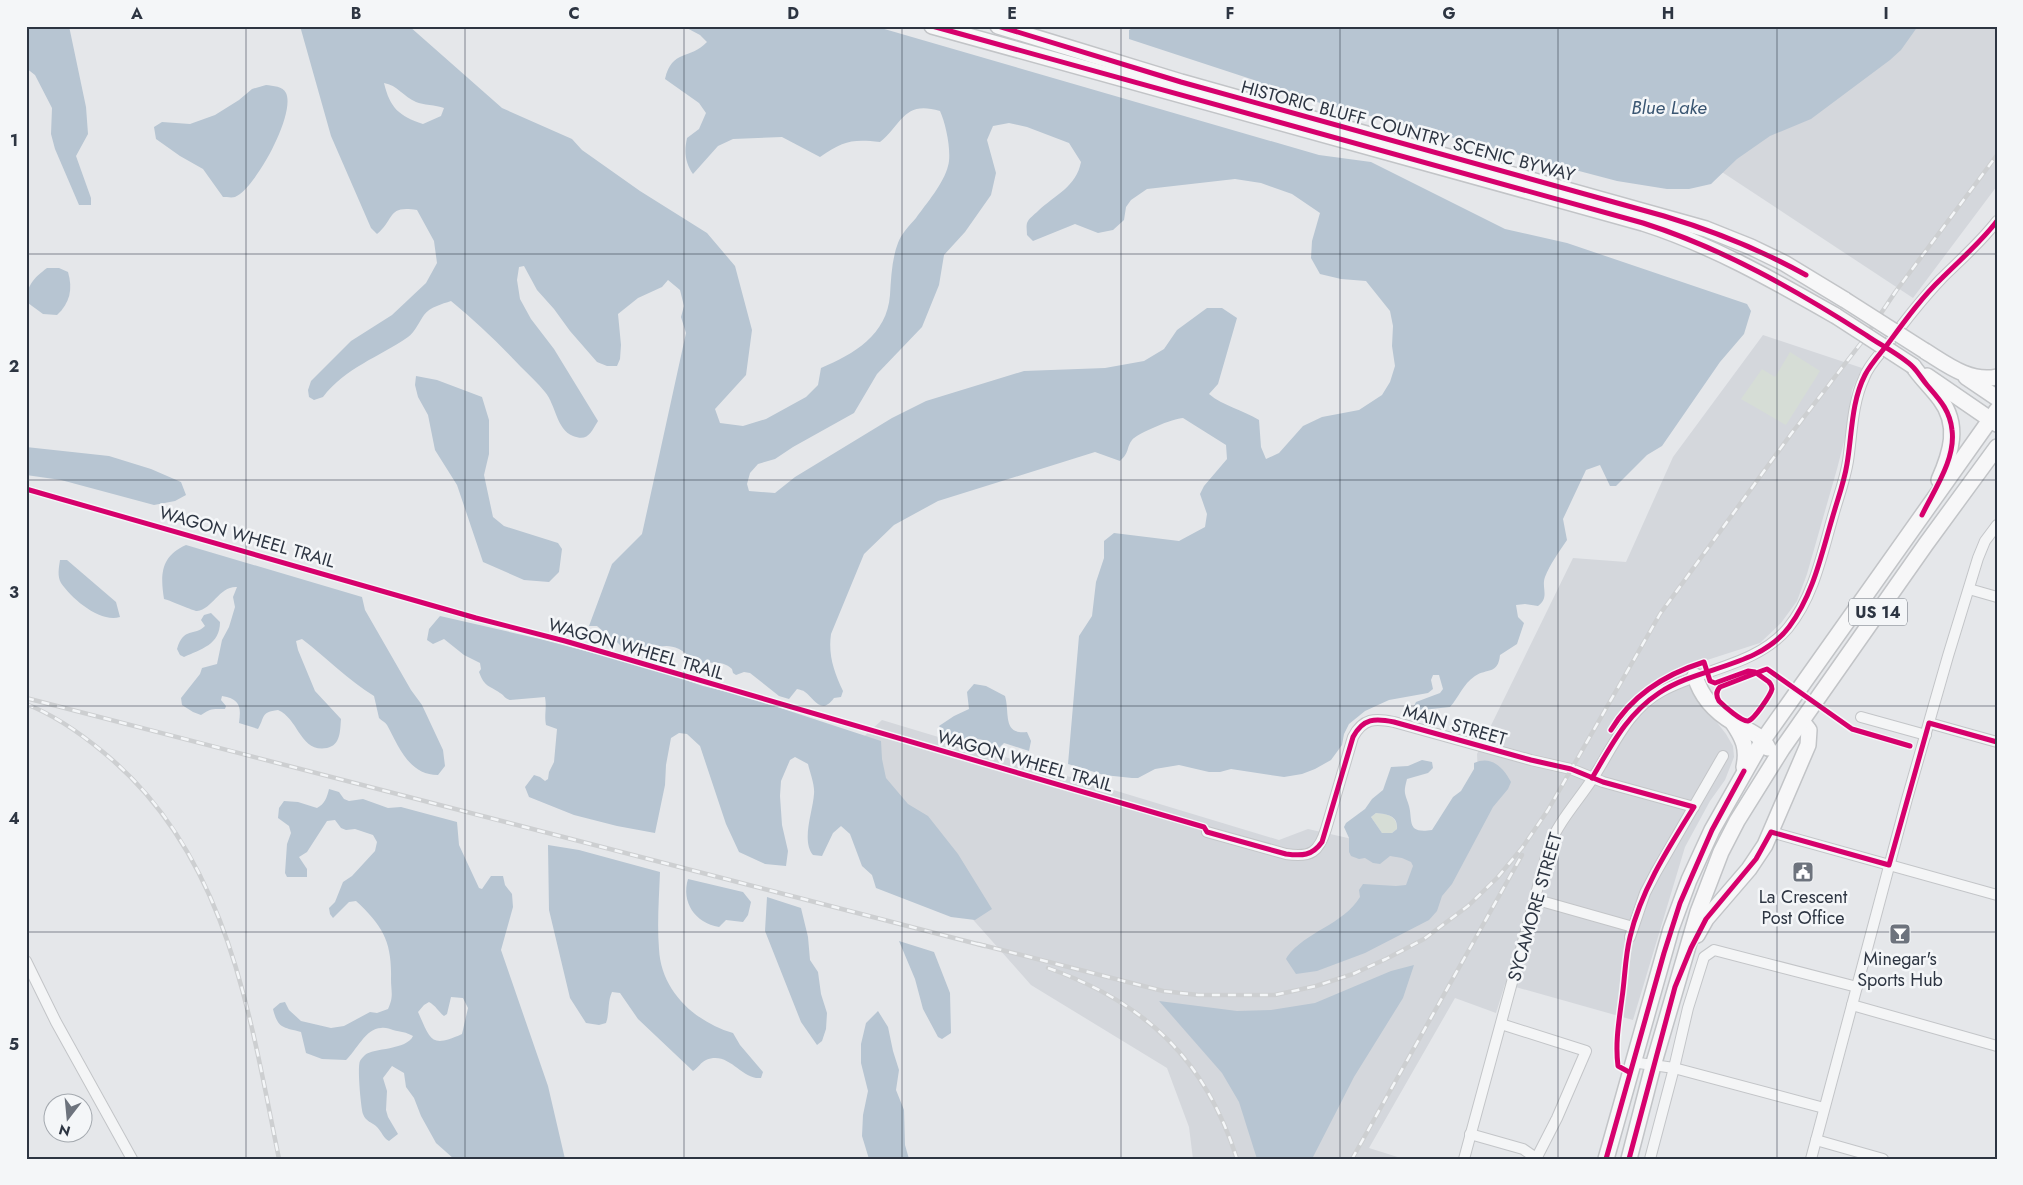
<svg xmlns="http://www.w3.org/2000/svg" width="2023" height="1185" viewBox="0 0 2023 1185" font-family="Jost,sans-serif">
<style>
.built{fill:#d4d7dc}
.green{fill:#d6ddd6}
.water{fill:#b7c5d2;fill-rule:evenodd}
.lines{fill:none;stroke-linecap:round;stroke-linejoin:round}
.minor-casing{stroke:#c3c5c8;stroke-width:12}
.primary-casing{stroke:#c2c4c7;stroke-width:18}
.minor{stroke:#f4f5f6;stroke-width:10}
.primary{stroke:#f7f7f8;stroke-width:15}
.rail-casing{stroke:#cdcfd1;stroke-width:4.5}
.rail{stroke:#f4f6f8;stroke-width:2.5;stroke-dasharray:8;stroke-linecap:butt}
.primary-bridge-casing{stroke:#c2c4c7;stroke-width:18;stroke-linecap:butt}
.primary-bridge{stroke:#f7f7f8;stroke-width:15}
.cycleway-casing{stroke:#f4f6f8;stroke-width:8}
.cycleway{stroke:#d6006c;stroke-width:5}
.grid{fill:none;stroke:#2d3542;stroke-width:1;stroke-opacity:0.55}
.labels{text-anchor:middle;stroke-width:5;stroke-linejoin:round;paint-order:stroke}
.shield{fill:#f4f6f8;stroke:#696f79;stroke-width:1}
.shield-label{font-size:16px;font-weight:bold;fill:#2d3542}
.street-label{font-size:18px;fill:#2d3542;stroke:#f4f6f8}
.poi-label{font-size:18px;fill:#2d3542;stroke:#f4f6f8}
.water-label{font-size:19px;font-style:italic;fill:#3a5672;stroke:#f4f6f8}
.neatline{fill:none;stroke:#2d3542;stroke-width:2}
.grid-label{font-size:16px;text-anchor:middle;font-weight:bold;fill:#2d3542}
</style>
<rect width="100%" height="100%" fill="#e5e7ea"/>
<g class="built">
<polygon points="1820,26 1997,26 1997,186 1913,298 1687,149"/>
<polygon points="1763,335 1862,368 1852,390 1845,438 1837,469 1807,574 1797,601 1781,623 1760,643 1676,670 1726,734 1733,746 1734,757 1725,780 1710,801 1685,847 1633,1020 1505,984 1496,1013 1455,998 1369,1148 1404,1159 1193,1159 1189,1127 1167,1068 1031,985 944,887 837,761 882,720 1279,840 1308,829 1370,843 1432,854 1479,791 1477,754 1573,558 1626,562 1673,457"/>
</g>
<g class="green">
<polygon points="1790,352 1820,371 1786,425 1741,399 1762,369 1775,377"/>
<path d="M1376,813C1388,814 1397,816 1397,829L1392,833H1382L1371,817Z"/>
</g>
<g class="water">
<polygon points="26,26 69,26 86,107 88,134 76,156 91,198 91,205 79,205 55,149 51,134 52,108 35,75 26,68"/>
<path d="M300,26H409L502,108L572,139L582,150L640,191L707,233L735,266L752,330L746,375L715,409L720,423L743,426L766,419L806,397L818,385L821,368C854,354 887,335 890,295C891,278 892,258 898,243C901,234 910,225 916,218C926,204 944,183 948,166C952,153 946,124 940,111C904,100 903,123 880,142C851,139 844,141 820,157L782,137L733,139L718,146L693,174C685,162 684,152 687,138L699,129L706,113L699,103L665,79C672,49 690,60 707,42L700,35L683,26H874L1319,155L1371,162L1505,229L1567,243L1747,304L1751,311L1744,334L1720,362L1662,446L1647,455L1616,486H1610L1600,465L1586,470L1563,519L1567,540C1559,552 1550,564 1545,577C1541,588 1550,597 1538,606L1525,604L1516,605L1518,617L1524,623L1517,644L1500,655C1498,675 1487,668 1475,676C1463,684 1459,697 1450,707L1422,710L1413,708L1416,702L1440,693L1443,689L1439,675H1433L1431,680L1433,689L1428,693L1389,700L1365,711L1349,724L1344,734L1342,745L1331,760L1315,769L1302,774L1284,777L1231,769L1220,772H1209L1179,765L1155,769L1138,778H1132L1104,775L1068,764L1079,636L1092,616L1096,582L1104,558V541L1114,533L1179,541L1205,527L1207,514L1200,494L1204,486L1227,459L1226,445L1183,418C1174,418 1138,433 1132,440C1126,448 1130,452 1120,461L1095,452L938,501L894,525L864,554L831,634C828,655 834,672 843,691L841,697L834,698C821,716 814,698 805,692C803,690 800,690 797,689L789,699L779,696L750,673L744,672L736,675L733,673L732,669C724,661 713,663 703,663C693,662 687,653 679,649C666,643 661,648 649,647C638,646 632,644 622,647L617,642L605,638V633L597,626H589L612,564L642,534L686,333L681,317L684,306L680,290L668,280L662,287L638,298L618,314L621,345L620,359L617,366H607L597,362L570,331L554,309L537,290L524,266L519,267L517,280L520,299L531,319L554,349L598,421C591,432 588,442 573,436C556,429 556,405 545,392C538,383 529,375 521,367C499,344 476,321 451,301C442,304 430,307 424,315C419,322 415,332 408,337C379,357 345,368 323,397L314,400L309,397L308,390L311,381L351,341L392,315L426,283L437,263L434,241L417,210C387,205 395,219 377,234L371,228L331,136ZM384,83C397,85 404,97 416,102C423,105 436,105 444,108L441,116L423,124C399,116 390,108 384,83ZM1009,123L1027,127L1069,143L1081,162C1076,187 1055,195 1038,211C1034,215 1029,218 1027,223C1026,227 1027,231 1027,235L1033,241L1075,224L1098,233L1113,230L1124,220L1126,207L1131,200L1147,189L1235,179L1261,183L1292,194L1320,213L1312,241L1311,258L1320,274L1341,279L1366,281L1390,311L1393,326L1392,346L1395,366L1390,382L1382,395L1359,410L1322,417L1303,426L1279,453L1266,459L1261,447L1259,420C1243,410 1223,406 1209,394L1218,384L1237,318L1222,308H1207L1177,330L1164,349L1144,361L1105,368L1024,371L926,401L892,418L795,477L775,493L749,491L747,484L750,473L758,464L775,459L793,447L854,413L877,374L922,327L939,285L944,255L965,232L991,195L996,173L987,140L993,126Z"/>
<polygon points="1136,26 1918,26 1901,50 1890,60 1811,119 1770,136 1737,159 1711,184 1689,189 1667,189 1617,181 1275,91 1257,81 1129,39 1129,30"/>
<path d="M266,85C273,86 283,86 286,93C296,114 255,189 235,197C232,198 226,197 223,197L203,169L180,156L156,139L154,127L162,122L190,124L215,115L239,100L252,89Z"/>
<path d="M47,268H59L68,272C73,289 70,303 57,315L43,314L28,303C25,286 34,278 47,268Z"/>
<polygon points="416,376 437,380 482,397 489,420 489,454 484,475 493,517 504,526 558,543 562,549 559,572 549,582 524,580 483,562 457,485 435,450 428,415 418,397 415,385"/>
<polygon points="26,447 109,456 151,469 181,482 186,495 175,501 154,505 61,480 26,475"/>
<path d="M186,545L362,597L365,610L411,690L422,705L443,750L445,766L438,775C409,775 399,747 387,725C385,722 382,721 379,718L374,696C348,680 327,658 302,639L296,641L298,650L315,691L341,719C340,730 341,745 327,748C300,753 299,719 278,710C260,712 265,718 258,729L239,723C241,708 241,699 222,696L221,700L226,706L225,709C211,709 212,708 201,715L193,712L182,705L181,698L200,674L202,668L217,664L222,640L229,627L235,607L233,597L237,587C219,586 213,609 197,611C193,611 172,601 164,599C160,574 161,556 186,545Z"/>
<path d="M60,560H67L116,602L120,617C100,623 72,599 61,583C57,576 59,567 60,560Z"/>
<path d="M211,613L220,622C220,645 201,649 184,657L180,655L177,649C184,626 194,637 205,626L201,620L204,615Z"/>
<path d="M440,616L540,639L650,668L703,686L744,696L881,741L882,759L886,778L908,804L928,816L958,854L992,909L975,920L951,917L876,888L872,875L862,866L850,834L841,826L833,833L822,856L813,855C801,841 813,811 814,794C815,785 810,773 808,764L795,757L790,760L781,781L780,796L782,825L788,851L786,866L765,864L739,852L726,824L700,746L687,734L679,733L671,738L666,765L665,785L655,833L617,826L574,815L529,797L525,787L534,775L540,777L545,781L548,779L549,772L554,762L557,729L546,725C544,714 547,709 545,697L510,700C504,698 505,696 500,693C489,685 485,688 479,672L481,669L480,663L464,655L444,639L433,644L427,640L429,629Z"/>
<path d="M974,684L986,686L1005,696C1010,713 1002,735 1027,732L1031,741L1029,751L1004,743L997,750L983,740L978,739L975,742L944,733L939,726L954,716L969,709L967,692Z"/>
<path d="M1422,760L1432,762L1433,768L1428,773L1407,779C1403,794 1405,793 1409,806C1413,821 1406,834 1432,830L1453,797L1461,791L1474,769V763C1491,755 1503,767 1511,782L1508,789L1493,807L1452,884L1442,896L1437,911L1429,920L1365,953L1317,971L1296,974L1286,959L1287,957C1306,931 1343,925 1360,897L1359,890L1363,884L1396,886L1406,885L1413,866L1411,862L1402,858L1390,856L1380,864L1373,863L1365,858L1359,859L1351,856L1349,852V838L1344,827L1346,823L1365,809L1372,799L1383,790L1391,767L1408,766ZM1376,813C1388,814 1398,816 1397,829L1392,833H1382L1371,817Z"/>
<path d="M329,789L339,792L344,799L349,801L363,799L388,808L401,807L457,822L459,845L479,888L482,889L491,876H503L505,885L512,894L513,907L501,950L548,1086L565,1159H454L436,1143L421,1116L414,1098L406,1087L404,1073L392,1066L383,1078L387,1091L386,1110L388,1117L398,1134L389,1141C383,1138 382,1132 377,1127C372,1122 366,1122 363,1114C361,1108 357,1067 360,1061C361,1059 363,1057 365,1055C373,1048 407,1050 413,1036C406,1032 401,1032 393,1030C390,1029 385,1027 381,1028C366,1028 356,1051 346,1060L322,1059L306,1053L301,1032C283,1027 278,1029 273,1009L280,1003L285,1002L289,1010L301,1021L331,1028L344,1026L370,1012L377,1013L388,1009C394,996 391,992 391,979C392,942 383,926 356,901L349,902L333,918L330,914L329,908L335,902L343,882L352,876L375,851L377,842L373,835L355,829L346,830L341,828L335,820L327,821L307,852L299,857L307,869V877H287L285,873L287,844L291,833L289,826L278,818L279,808L284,801L298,802L317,808C325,804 327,797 329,789ZM451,997L463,998L468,1008L462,1034C431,1048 431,1041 418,1012L424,1005L429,1002C436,1006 438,1011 444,1016L447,1014Z"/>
<path d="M548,845L579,850L660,872C659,898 657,924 659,949C661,991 695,1022 733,1033L740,1045L763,1072L761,1078C741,1080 729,1050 706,1060C701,1062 698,1068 693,1071L638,1019L620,993L612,992C607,1003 610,1012 606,1023L599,1025L586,1023L570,998L549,910Z"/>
<path d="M688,879L743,892L751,902L748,915L743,922L726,920L719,927C695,923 681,902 688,879Z"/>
<polygon points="767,897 801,908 808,937 810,960 818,972 821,994 827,1013 826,1029 822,1041 817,1045 801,1022 765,931"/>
<polygon points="899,941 934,952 950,993 951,1033 942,1039 938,1037 923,1009 915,979"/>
<polygon points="1414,965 1403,998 1354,1077 1312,1159 1257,1159 1239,1102 1222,1073 1159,1001 1237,1011 1271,1010 1315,1003 1391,971"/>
<polygon points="878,1011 888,1027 893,1051 899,1070 896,1090 904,1110 905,1145 909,1159 869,1159 862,1136 863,1115 868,1091 861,1063 861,1044 866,1023"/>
</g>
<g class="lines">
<g class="minor-casing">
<g id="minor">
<polyline points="1969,589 1997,597"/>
<polyline points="1861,717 1926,735"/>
<polyline points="1929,723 1997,742"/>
<path d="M1207,832L1286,854C1311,858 1319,852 1326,829L1353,737C1363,718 1375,718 1394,722L1531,760L1571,769L1603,782L1694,807"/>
<polyline points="1771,832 1997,895"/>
<polyline points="1534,899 1633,927"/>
<polyline points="1630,937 1645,893 1656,872 1723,756"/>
<polyline points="26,961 56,1022 132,1159"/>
<polyline points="1852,1005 1997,1046"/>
<polyline points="1501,1024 1586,1051 1557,1118 1536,1159"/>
<polyline points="1632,1062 1674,1068 1824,1108"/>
<polyline points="1470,1134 1523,1149 1536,1158"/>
<polyline points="1816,1140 1883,1159"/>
<path d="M1464,1159L1549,846C1559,821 1578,801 1593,778C1613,747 1628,709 1662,691C1703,669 1757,665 1788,628C1814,596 1822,554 1833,516C1838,498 1845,480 1848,461C1852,434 1852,404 1864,378C1868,366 1879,355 1887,345C1904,322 1921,300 1941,279C1960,260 1980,243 1997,221"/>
<polyline points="1650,1159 1674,1068 1688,1008 1704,957 1714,950 1857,987"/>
<polyline points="1811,1159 1907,799 1948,656 1978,558 1985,541 1997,525"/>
</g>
</g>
<g class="primary-casing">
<g id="primary">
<path d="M932,26L1643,223C1712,245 1773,280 1836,316"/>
<polyline points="998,26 1181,82 1706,229 1751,247 1784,263 1845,300"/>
<path d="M1925,351C1946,364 1970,383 1997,377"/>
<path d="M1913,366C1921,378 1932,388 1940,399C1960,425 1951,453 1939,480"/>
<polyline points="1927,376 1997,424"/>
<polyline points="1966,377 1997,398"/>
<path d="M1695,676C1701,697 1715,712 1734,723C1745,729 1762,735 1768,748"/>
<path d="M1733,723C1743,738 1748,748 1744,767"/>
<polyline points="1697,935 1706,919 1749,869 1765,845 1808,745 1809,730 1802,721"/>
<polyline points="1606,1159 1671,929 1689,880 1712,830 1763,740 1997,410"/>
<polyline points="1629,1159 1653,1066 1698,912 1721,852 1737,821 1782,749 1926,544 1997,447"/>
</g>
</g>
<use href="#minor" class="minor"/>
<use href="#primary" class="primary"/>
<g class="rail-casing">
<g id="rail">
<polyline points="26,698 985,946"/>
<path d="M26,704C54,715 80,733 103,752C227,853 249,1011 279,1159"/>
<polyline points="978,944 1163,991 1198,995 1275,995 1316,986 1353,974 1386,959 1424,939 1468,906 1497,878 1522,848 1548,810 1660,614 1791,434 1861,343 1896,291 1997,155"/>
<path d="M1048,968C1146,1003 1205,1059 1237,1159"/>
<polyline points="1352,1159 1522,855"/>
</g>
</g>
<use href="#rail" class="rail"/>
<g class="primary-bridge-casing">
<g id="primary-bridge">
<polyline points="1845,300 1925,351"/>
<polyline points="1836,316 1913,366"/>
</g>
</g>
<use href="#primary-bridge" class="primary-bridge"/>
<g class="cycleway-casing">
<g id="cycleway">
<path d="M932,26L1643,223C1722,248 1796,290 1866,335C1880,345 1901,355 1913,367C1918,372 1922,379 1927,385C1939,399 1950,410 1952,430C1956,459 1934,490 1922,515"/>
<path d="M998,26L1181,82L1664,216C1714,231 1761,250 1806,275"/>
<path d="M26,489L476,618L565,641L1204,827L1207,832L1286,854C1302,856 1312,856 1322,842L1353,737C1363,718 1375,718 1394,722L1531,760L1571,769L1603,782L1694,807C1669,847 1641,890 1630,937C1625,957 1625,978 1622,998C1619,1021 1615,1043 1618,1066L1629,1072"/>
<path d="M1611,730C1632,695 1666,674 1704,662L1710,681L1715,683L1748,671L1755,672L1769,682C1771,685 1772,685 1772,689C1771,694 1754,720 1748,721C1742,722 1724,706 1719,701C1716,696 1716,691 1720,687L1764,670L1767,669L1852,729L1910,746"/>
<path d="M1592,778C1611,746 1627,714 1659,693C1699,666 1758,668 1789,627C1813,595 1821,556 1832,519C1837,501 1844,483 1847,464C1852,436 1851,402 1865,375C1870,365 1879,355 1887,345C1904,322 1921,298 1942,278C1961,259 1981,242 1997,221"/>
<polyline points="1606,1159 1664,953 1680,903 1712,830 1744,771"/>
<polyline points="1629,1159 1675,987 1691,948 1706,919 1756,859 1771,832 1889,865 1929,723 1997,742"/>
</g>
</g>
<use href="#cycleway" class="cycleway"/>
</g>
<path class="grid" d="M246,26V1159M465,26V1159M684,26V1159M902,26V1159M1121,26V1159M1340,26V1159M1558,26V1159M1777,26V1159M26,254H1997M26,480H1997M26,706H1997M26,932H1997"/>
<defs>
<g id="civic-square" transform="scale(1.125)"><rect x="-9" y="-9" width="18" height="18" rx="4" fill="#6d737d" stroke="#f4f6f8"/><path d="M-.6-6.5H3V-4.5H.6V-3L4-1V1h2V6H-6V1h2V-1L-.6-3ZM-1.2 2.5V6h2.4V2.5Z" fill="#fff"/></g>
<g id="bar-square" transform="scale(1.125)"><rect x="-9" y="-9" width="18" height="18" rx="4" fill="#6d737d" stroke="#f4f6f8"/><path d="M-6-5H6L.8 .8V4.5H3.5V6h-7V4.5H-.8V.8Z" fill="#fff"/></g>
</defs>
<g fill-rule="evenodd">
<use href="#civic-square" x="1803" y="872"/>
<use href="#bar-square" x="1900" y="934"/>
</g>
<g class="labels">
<rect class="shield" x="1849" y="598.5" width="58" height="27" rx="4"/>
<g class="shield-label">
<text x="1878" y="618">US 14</text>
</g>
<g class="street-label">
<text transform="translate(1408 131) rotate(15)" y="6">HISTORIC BLUFF COUNTRY SCENIC BYWAY</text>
<text transform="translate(247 537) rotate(16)" y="6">WAGON WHEEL TRAIL</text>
<text transform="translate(636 649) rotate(16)" y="6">WAGON WHEEL TRAIL</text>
<text transform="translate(1455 725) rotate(16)" y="6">MAIN STREET</text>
<text transform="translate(1025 761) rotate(16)" y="6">WAGON WHEEL TRAIL</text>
<text transform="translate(1535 907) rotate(-74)" y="6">SYCAMORE STREET</text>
</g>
<g class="poi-label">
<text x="1803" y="903">La Crescent<tspan x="1803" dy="21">Post Office</tspan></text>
<text x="1900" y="965">Minegar's<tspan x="1900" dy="21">Sports Hub</tspan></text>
</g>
<g class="water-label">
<text x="1669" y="114">Blue Lake</text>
</g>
</g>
<rect width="2023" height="1185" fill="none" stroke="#f4f6f8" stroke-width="55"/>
<g transform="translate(68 1118) rotate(196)"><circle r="24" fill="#f4f6f8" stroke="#a4a9af"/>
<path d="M0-4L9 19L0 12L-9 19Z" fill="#6d737d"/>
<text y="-8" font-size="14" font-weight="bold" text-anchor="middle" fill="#2d3542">N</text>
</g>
<rect x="28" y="28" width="1968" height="1130" class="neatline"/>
<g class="grid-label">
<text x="137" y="19">A</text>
<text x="356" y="19">B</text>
<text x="574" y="19">C</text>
<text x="793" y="19">D</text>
<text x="1012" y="19">E</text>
<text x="1230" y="19">F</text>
<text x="1449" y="19">G</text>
<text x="1668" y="19">H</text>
<text x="1886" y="19">I</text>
<text x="14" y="146">1</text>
<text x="14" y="372">2</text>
<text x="14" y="598">3</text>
<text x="14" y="824">4</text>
<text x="14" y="1050">5</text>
</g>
</svg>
